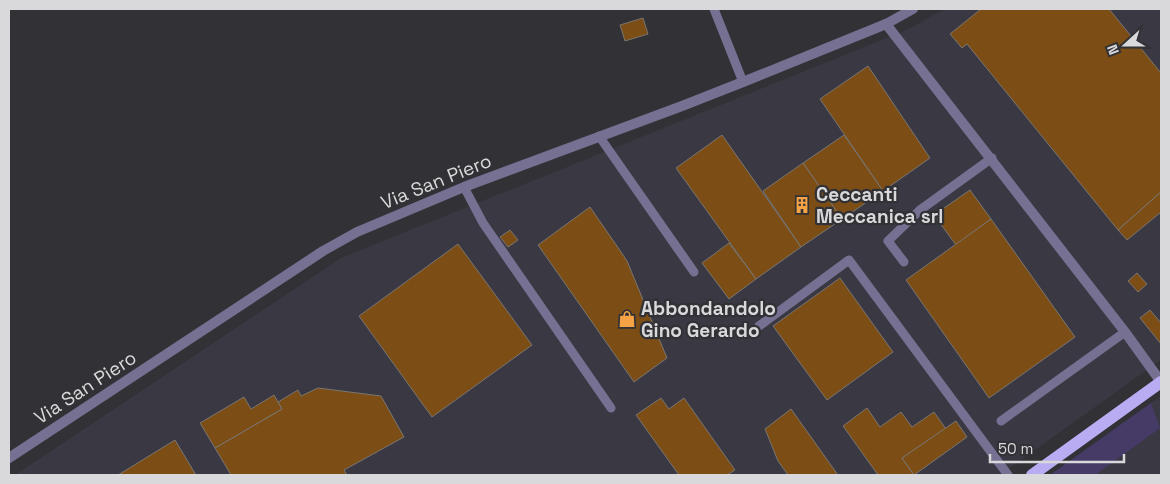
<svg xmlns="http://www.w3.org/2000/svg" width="1170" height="484" viewBox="0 0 1170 484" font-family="'Space Grotesk',sans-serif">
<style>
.built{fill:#3a3842}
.green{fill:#453b66}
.building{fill:#7c4e15;stroke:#7a7672}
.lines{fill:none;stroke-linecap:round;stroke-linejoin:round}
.lane{stroke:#767092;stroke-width:9}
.street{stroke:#767092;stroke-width:10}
.primary{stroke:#baacf2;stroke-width:12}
.labels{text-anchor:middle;stroke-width:4.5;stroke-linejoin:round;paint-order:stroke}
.street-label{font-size:19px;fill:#d9d9db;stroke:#323135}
.poi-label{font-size:19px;font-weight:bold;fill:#d9d9db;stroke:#323135;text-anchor:start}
</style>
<rect width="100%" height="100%" fill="#323135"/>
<g class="built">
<polygon points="944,9 1161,9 1161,360 1000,475 15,475 341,258 909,29"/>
<polygon points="1161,396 1161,475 1050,475 1151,403"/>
</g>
<polygon class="green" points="1151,403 1160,428 1095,475 1050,475"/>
<g class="building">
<polygon points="981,9 1109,9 1161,73 1161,192 1118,230 967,44 962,48 950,34"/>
<polygon points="643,18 648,34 625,41 620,25"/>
<polygon points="868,66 930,158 883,191 820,99"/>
<polygon points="722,135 801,247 756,279 676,168"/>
<polygon points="844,135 883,191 842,219 803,163"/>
<polygon points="803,163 842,219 801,247 763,191"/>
<polygon points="970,190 991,219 956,245 934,215"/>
<polygon points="1161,192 1161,212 1127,240 1118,230"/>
<polygon points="590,207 621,252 627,261 667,358 634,382 538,245"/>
<polygon points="991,219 1075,337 989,398 906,280"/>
<polygon points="510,230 518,240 508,247 500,237"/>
<polygon points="729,243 756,279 729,299 702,263"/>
<polygon points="458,244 532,345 432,417 359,316"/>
<polygon points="1137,273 1147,284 1138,292 1128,281"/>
<polygon points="840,278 893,352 827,400 773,326"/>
<polygon points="1150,310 1161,323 1161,344 1140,318"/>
<polygon points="318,388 381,396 404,437 344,470 347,475 231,475 215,448 282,409 278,402 298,390 301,396"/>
<polygon points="274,395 282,409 215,448 200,423 244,397 251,409"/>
<polygon points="661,398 669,409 684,398 735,470 727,475 679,475 636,415"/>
<polygon points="867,408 880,427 901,412 912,427 934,412 946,429 902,458 914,475 878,475 843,426"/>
<polygon points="791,409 838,475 788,475 778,461 765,429"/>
<polygon points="956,421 967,437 914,475 902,458"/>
<polygon points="175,440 196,475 118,475"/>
</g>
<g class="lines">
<g class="lane">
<polyline points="714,9 743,82"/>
<polyline points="599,136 694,272"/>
<polyline points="464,187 483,223 611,408"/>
<polyline points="904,262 888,241 920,210 992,158"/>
<polyline points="759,326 849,260 1008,475"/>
<polyline points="1001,421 1125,332"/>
</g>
<g class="street">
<polyline points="886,24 1125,332 1161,382"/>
<polyline points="9,458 323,251 357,232 464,187 682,106 743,82 886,24 913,9"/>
</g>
<polyline class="primary" points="1032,475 1161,382"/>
</g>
<defs>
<g id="building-bare" transform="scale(1.35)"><path d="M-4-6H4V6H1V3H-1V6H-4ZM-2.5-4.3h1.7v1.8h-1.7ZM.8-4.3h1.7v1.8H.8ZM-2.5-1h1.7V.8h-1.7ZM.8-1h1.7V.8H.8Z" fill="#f5a345" stroke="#323135" stroke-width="2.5" paint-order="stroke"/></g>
<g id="shop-bare" transform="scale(1.35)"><path d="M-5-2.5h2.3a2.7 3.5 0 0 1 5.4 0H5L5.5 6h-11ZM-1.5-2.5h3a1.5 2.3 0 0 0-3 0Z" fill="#f5a345" stroke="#323135" stroke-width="2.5" paint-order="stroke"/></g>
</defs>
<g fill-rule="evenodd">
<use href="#building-bare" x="802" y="205"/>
<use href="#shop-bare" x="627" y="319"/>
</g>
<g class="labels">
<g class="street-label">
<text transform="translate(436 181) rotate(-22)" y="7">Via San Piero</text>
<text transform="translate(85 387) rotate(-33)" y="7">Via San Piero</text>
</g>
<g class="poi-label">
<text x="816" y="201">Ceccanti<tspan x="816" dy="22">Meccanica srl</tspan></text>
<text x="641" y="315">Abbondandolo<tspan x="641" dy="22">Gino Gerardo</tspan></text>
</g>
</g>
<rect width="1170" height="484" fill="none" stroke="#d9d9db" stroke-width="20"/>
<g transform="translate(1125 45) rotate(249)" stroke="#323135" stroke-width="4" paint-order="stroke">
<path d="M0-4L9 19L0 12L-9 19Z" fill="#d9d9db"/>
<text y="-8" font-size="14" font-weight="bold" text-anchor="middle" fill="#d9d9db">N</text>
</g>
<path d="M990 454v8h134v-8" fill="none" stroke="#d9d9db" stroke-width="2.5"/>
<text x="998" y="454" font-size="15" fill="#d9d9db" stroke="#323135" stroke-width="4" paint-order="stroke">50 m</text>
</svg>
